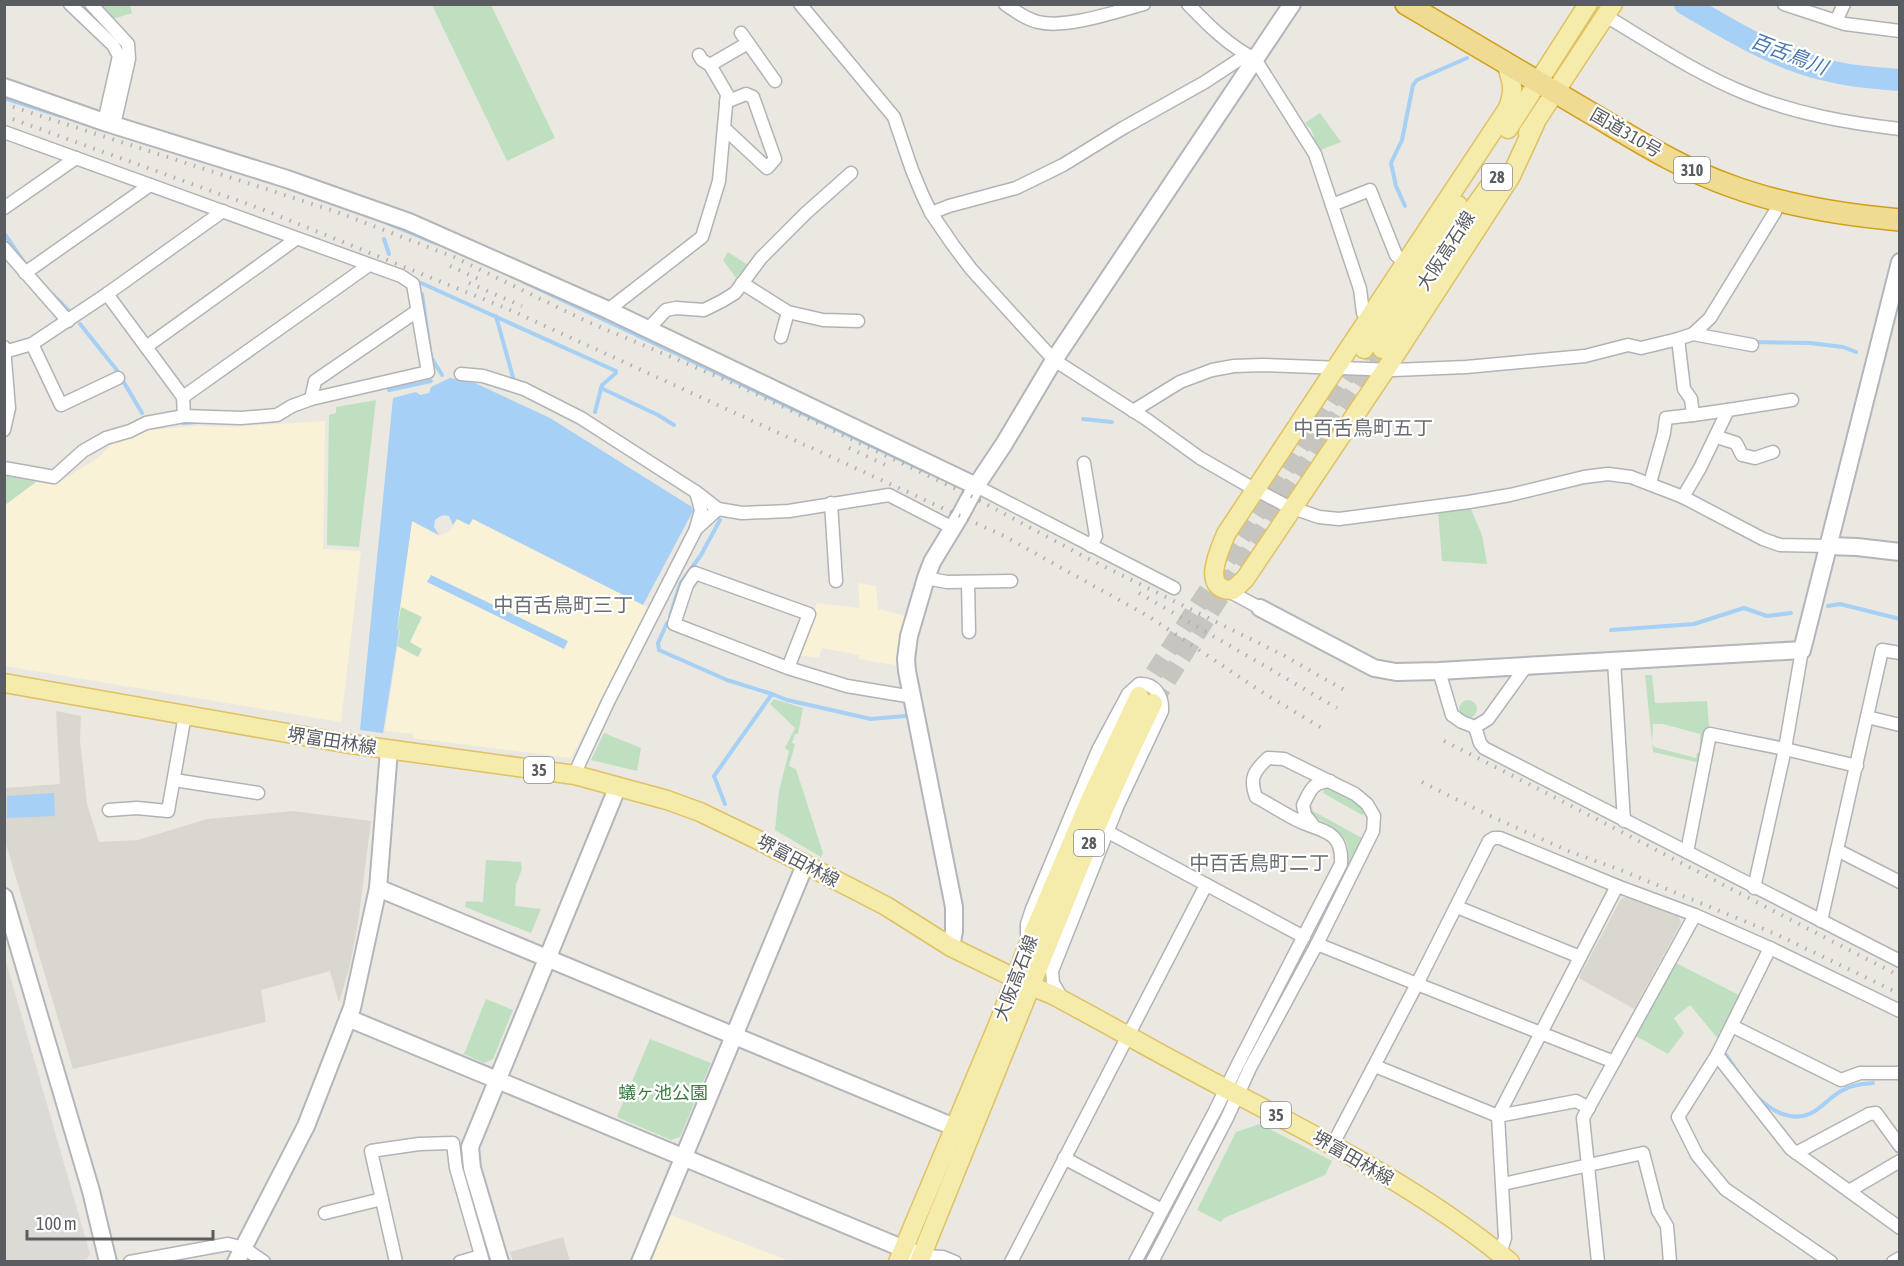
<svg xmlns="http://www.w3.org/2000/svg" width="1904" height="1266" viewBox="0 0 1904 1266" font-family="'Asap Condensed','Noto Sans JP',sans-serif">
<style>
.commercial{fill:#f9f2d7}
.industrial{fill:#dcdad5}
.education{fill:#dad7cf}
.green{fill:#bfe0c0}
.water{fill:#a6d0f5}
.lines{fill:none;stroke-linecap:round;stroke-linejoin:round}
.stream{stroke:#a6d0f5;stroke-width:4}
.river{stroke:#a6d0f5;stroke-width:22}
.primary-tunnel{stroke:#c6c5c0;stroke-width:18;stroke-dasharray:18 9;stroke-linecap:butt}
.street-casing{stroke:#b1b3b7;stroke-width:15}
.secondary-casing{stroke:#b2b5ba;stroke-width:20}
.primary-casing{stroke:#e0c163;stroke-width:21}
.highway-casing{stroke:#d29d19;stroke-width:24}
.street{stroke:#fff;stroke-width:12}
.secondary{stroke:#fff;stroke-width:16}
.primary{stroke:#f5ebab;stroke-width:18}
.highway{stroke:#f0db92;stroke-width:21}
.rail{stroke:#afb0b0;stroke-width:4;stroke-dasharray:1.5 8;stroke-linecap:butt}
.labels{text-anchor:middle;stroke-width:4.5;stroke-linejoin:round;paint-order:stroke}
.shield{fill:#fff;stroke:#8b8d90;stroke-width:1.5}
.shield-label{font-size:16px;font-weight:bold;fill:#595c60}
.street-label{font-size:18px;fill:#595c60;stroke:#fff}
.park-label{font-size:18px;fill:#3c7b41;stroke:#fff}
.water-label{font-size:20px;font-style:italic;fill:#4a77ac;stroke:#fff}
.neighbourhood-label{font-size:20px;fill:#6a6e72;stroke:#fff}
</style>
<rect width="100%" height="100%" fill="#eae8e0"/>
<g class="commercial">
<polygon points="325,421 323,549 361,551 341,722 5,666 5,505 36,482 55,485 99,457 114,442 150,430 195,426 231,427"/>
<polygon points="457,519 469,525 473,519 649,608 571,758 413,738 413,734 385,731 400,631 397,629 412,521 439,536 450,531"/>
<polygon points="858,583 876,586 878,609 909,617 901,666 859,659 859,655 822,648 819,658 798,655 817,603 860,608"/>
<polygon points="668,1214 789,1261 648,1262"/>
</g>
<polygon class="industrial" points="5,958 90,1254 87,1259 75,1262 5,1261"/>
<g class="education">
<polygon points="56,711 81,716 80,740 87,804 99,842 138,840 207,819 293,811 371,821 358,923 350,965 339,1003 330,971 261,990 266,1022 73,1069 5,841 5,788 60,784"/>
<polygon points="1626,897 1679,917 1681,923 1634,1009 1579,978 1621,899"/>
<polygon points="563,1237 570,1261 513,1261 510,1252"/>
</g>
<g class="green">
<polygon points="97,5 130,5 132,13 113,19"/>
<polygon points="432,5 491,5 555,138 507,161"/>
<polygon points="1320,113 1341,142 1318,151 1310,139 1314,137 1311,129 1305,123"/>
<polygon points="728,252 748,265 736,278 723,260"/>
<polygon points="376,400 359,547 327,545 329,415 336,413 336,407"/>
<polygon points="5,474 36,482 5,505"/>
<polygon points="1470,507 1482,535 1487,564 1442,561 1438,511"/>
<polygon points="401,607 422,617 410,642 422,649 418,657 397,646 400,631 397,629"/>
<polygon points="1645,675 1652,675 1655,703 1707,701 1709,726 1705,745 1700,744 1700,734 1663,724 1653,724 1652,743 1654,747 1696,758 1697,753 1702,754 1700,763 1653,752"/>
<polygon points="774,699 803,708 798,734 795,734 792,743 795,744 789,766 796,769 823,853 821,857 775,830 779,791 789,751 785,748 795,728 770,704"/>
<circle cx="1468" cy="709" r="9"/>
<polygon points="604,733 641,748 637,771 591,760"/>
<polygon points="1329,785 1358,803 1364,813 1362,815 1323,793 1325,786"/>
<path d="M1310,803L1313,811L1360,837H1365L1341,887L1338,886C1358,841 1349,836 1309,814L1307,804Z"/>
<polygon points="486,860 521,862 522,869 516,884 515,906 541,909 531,933 465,907 466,901 483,902"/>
<polygon points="1674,962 1741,996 1719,1040 1690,1005 1674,1018 1684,1033 1668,1054 1634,1035"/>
<polygon points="486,999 513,1010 493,1059 484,1063 464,1054"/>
<polygon points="650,1039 711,1063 680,1137 671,1140 617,1117"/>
<polygon points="1260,1124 1332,1161 1325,1175 1224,1218 1221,1222 1197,1210 1236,1132"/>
</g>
<g class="water">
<path d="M450,378L475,383L550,418L692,507L693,511L643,605L473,519L469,525L457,519L453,525L449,516C443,514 440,516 435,520L434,527L439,535L412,521L397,629L399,631L383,733L360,730L393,398L416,392L420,395L429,393L431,387Z"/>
<polygon points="431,575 568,641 564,649 427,582"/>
<polygon points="54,793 55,816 7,818 7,796"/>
</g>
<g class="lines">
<g class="stream">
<polyline points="4,98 61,116"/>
<polyline points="1405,206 1396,186 1391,163 1402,140 1413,85 1417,80 1467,58"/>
<polyline points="387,223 435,243"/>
<polyline points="4,233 26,265"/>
<polyline points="384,239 389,254"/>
<polyline points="524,282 927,472"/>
<polyline points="421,283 616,371 616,373 602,385 595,412"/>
<polyline points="52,294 68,310"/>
<polyline points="422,294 431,357 442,375"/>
<polyline points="496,316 514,381"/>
<polyline points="80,324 116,369 142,413"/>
<polyline points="1755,342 1810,343 1843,347 1856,352"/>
<polyline points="601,388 658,415 674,425"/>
<polyline points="389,390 431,381"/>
<polyline points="1083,419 1112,422"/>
<polyline points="183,423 197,422"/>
<polyline points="1828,606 1840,604 1900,619"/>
<polyline points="670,616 680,584 701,555 720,520"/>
<polyline points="667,623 658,643 659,650 727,680 772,694 714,776 725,804"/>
<polyline points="1611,630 1694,624 1744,608 1767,616 1791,613"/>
<polyline points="772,694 787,700 871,719 905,716"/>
<polyline points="1726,1055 1739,1074"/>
<path d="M1757,1097C1773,1112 1794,1124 1815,1111C1824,1105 1832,1096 1841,1091C1851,1085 1862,1084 1873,1083"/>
</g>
<path class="river" d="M1685,4C1728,29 1773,57 1822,69C1847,76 1873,78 1900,80"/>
<g class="primary-tunnel">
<polyline points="1139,696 1364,349"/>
<polyline points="1153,703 1274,512 1382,349"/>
</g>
<g class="street-casing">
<g id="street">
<polyline points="70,4 113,45 119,56 104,122"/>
<polyline points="91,4 128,44 129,59 114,125"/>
<polyline points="800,4 894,117 912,170 922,194 931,213 953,245 971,269 1054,360 1146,419 1200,458 1247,485 1287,506 1319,517 1339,519 1469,502 1510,495 1584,477 1608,474 1631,477 1683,497 1763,539 1780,545 1827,546"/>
<path d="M1005,4C1015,11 1026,19 1038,22C1066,29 1115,12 1144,4"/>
<path d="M1188,4C1208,25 1229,46 1255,59L1315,154L1360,289L1363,313L1368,319"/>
<polyline points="1784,4 1845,24 1900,31"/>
<path d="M1606,16C1651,43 1697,74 1747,94C1796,114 1848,123 1900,129"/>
<polyline points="1836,21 1844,4"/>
<polyline points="741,33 775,81"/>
<polyline points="710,65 748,43"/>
<polyline points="724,128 767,168 775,159 753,97 746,94 726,102"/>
<polyline points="4,132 401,276 413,284 428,372 311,399 292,406 277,415 241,418 184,416 183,397 107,294"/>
<polyline points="1332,205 1370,190 1396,255 1405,263"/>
<polyline points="4,208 76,158"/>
<polyline points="931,213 949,206 1016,188 1063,165 1123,128 1205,82 1246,55"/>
<polyline points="4,248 68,321"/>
<polyline points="25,273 150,185"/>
<polyline points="742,283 788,312 823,320 858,321"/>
<polyline points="608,310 702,237 719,181 727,94 710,65 702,60 699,55"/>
<polyline points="648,329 666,310 676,308 704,310 722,301 735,293 761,258 806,213 851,173"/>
<polyline points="1693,334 1752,345"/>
<polyline points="781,337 788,312"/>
<polyline points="32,344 61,405 118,378"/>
<polyline points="4,347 9,408 4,430"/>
<polyline points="146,347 296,239"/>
<polyline points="4,352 32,344 107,294 223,211"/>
<polyline points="461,374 483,376 524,389 581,418 696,492 718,509 742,513 789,511 889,495 953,528"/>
<polyline points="183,397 369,265"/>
<polyline points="311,399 315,381 417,311"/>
<polyline points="1133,411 1180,382 1212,370 1234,366 1263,365 1394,370 1466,367 1585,356 1628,345 1641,348 1678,339 1693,334 1710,318 1775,212 1777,200"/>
<polyline points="1693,415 1728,410"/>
<polyline points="1717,437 1736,443 1742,455 1755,458 1773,452"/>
<polyline points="1084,463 1096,536 1091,546"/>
<polyline points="4,468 54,477 83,451 106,438 130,431 146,423 184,416"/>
<polyline points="1650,483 1664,433 1666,418 1693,415 1691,399 1684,389 1678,339"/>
<polyline points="976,486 1174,588"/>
<polyline points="696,492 701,510 696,528"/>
<polyline points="1683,497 1700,468 1728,410 1792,400"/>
<polyline points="831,503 836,581"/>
<polyline points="926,578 947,582 1011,581"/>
<polyline points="968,582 969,632"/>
<polyline points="1225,589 1260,608"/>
<polyline points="1614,661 1624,821"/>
<polyline points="788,668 809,614 695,573 687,585 674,624 788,668 847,686 913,697"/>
<polyline points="1439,671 1452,715 1462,722 1475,727 1488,719 1527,665"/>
<polyline points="1867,717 1900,725"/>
<polyline points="1475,727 1480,743 1484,748 1900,961"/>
<polyline points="575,775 579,764 608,702 696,529 718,509"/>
<polyline points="174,780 258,793"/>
<polyline points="109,810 137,808 168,811 185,715"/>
<path d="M1313,825L1305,815L1303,805C1311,790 1311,783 1330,781"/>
<polyline points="1108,832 1304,937"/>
<polyline points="1837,850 1900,882"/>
<polyline points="1687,852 1710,734 1785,749 1857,766"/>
<polyline points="1754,888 1785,749 1802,650"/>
<polyline points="1457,907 1580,957"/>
<polyline points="1821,921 1882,650 1900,653"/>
<path d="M1027,940V924L1032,909L1098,750L1128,694L1139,684C1155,683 1163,696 1162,711L1118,805L1052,971L1053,983L1062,998"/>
<polyline points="1317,944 1417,984 1489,841 1494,838 1500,838 1617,886 1695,915 1770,948 1900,1011"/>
<polyline points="1770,948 1717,1055 1678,1117 1697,1155 1725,1189 1831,1262"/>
<polyline points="1732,1026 1841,1080 1860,1073 1900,1073"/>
<polyline points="1717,1055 1791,1149 1900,1228"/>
<polyline points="1375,1066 1498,1116 1576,1101 1589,1108"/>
<polyline points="1333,1144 1417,984 1614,1062"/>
<polyline points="1796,1153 1869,1114 1876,1113 1900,1146"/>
<polyline points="1064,1158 1162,1210"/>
<polyline points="1503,1184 1643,1153 1658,1211 1667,1226 1670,1262"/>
<polyline points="1849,1191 1900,1161"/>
<polyline points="325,1213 382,1199"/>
<polyline points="1500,1253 1505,1238 1498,1116 1617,886"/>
<polyline points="921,1256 943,1257 955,1262"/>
<polyline points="130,1262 228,1244 244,1248 264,1262"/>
<polyline points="396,1262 371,1151 419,1144 453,1143 456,1168 483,1262"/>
<polyline points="460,1262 481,1256"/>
<polyline points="1011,1262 1206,885"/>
<path d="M1135,1262L1215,1111L1239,1062L1341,864C1343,832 1325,832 1301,822C1286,815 1271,805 1256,797C1249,778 1254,771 1268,758L1284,759L1355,794L1367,804L1374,816L1373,831L1317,944L1250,1068L1227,1118L1152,1262"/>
<polyline points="1598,1262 1583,1118 1695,915"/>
<polyline points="1893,1262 1900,1258"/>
</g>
</g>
<g class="secondary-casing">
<g id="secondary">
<polyline points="4,87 104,122 287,179 409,222 608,310 976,486"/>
<polyline points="1827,546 1857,547 1900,552"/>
<polyline points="1260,608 1374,668 1396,672 1439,671 1802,650 1900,262"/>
<polyline points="378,888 954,1127"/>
<polyline points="4,897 91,1191 108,1262"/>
<polyline points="951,947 954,931 954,907 907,671 906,659 909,636 926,578 932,562 960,516 976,486 1004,444 1054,360 1292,4"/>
<polyline points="348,1018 921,1256"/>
<polyline points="236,1262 306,1126 352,1008 378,888 389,750"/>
<polyline points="500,1262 472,1168 470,1147 618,786"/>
<polyline points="640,1262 805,865"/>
</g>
</g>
<g class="primary-casing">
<g id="primary">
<path d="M1506,63C1512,82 1515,89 1508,108L1226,534C1219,551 1200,591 1233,590L1245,579L1386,369L1511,176L1535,124"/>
<polyline points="1508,129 1588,4"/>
<polyline points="1528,133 1613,4"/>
<polyline points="1364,349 1458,205"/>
<polyline points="1382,349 1470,213 1496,177"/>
<path d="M4,683L344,743L575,775L667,800L700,812L758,840L886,906L951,947L1031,986L1053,995C1115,1028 1175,1063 1238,1095C1332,1144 1428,1194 1510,1262"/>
<polyline points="898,1262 999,1022 1027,948 1090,800 1139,696"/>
<polyline points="919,1262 1085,852 1129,753 1153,703"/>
</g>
</g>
<g class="highway-casing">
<path id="highway" d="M1406,4C1469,41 1531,78 1594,115C1638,141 1682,169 1731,186C1785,206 1843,215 1900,220"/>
</g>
<use href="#street" class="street"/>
<use href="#secondary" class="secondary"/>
<use href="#primary" class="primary"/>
<use href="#highway" class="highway"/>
<g class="rail">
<polyline points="4,104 337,212 454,257 586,321 735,384 971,496 1085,557 1283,655 1346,691"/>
<polyline points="4,116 264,210 508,309 960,516 1004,536 1148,616 1265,694 1325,730"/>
<polyline points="450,266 483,281"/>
<polyline points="469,283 522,306"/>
<polyline points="849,448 890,467"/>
<polyline points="1139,593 1337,708"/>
<path d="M1444,741C1597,818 1747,898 1900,976"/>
<polyline points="1422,782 1488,815 1571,852 1623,871 1778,935 1900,994"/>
</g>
</g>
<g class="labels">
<g class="shield">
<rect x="1674" y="157" width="36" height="26" rx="4.5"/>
<rect x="1482" y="164" width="30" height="26" rx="4.5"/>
<rect x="524" y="757" width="30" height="26" rx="4.5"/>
<rect x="1074" y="830" width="30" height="26" rx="4.5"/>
<rect x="1261" y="1102" width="30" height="26" rx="4.5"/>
</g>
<g class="shield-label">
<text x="1692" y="176">310</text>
<text x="1497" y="183">28</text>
<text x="539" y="776">35</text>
<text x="1089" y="849">28</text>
<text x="1276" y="1121">35</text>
</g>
<g class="street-label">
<text transform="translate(1626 133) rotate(30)" y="6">国道310号</text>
<text transform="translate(1446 251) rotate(-57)" y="6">大阪高石線</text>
<text transform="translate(332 741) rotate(9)" y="6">堺富田林線</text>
<text transform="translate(798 861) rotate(28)" y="6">堺富田林線</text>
<text transform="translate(1016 978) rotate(-69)" y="6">大阪高石線</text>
<text transform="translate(1353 1158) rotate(30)" y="6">堺富田林線</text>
</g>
<g class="park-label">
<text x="663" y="1099">蟻ヶ池公園</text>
</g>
<g class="water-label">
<text transform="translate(1789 54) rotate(21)" y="7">百舌鳥川</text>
</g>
<g class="neighbourhood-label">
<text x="1363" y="435">中百舌鳥町五丁</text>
<text x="563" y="612">中百舌鳥町三丁</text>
<text x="1259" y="870">中百舌鳥町二丁</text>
</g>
</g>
<rect width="1904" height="1266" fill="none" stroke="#595c60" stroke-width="12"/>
<path d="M27 1230v9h186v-9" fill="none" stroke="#595c60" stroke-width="3"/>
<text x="36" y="1230" font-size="18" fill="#595c60" stroke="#ffffff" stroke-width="4.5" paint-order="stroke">100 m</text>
</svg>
